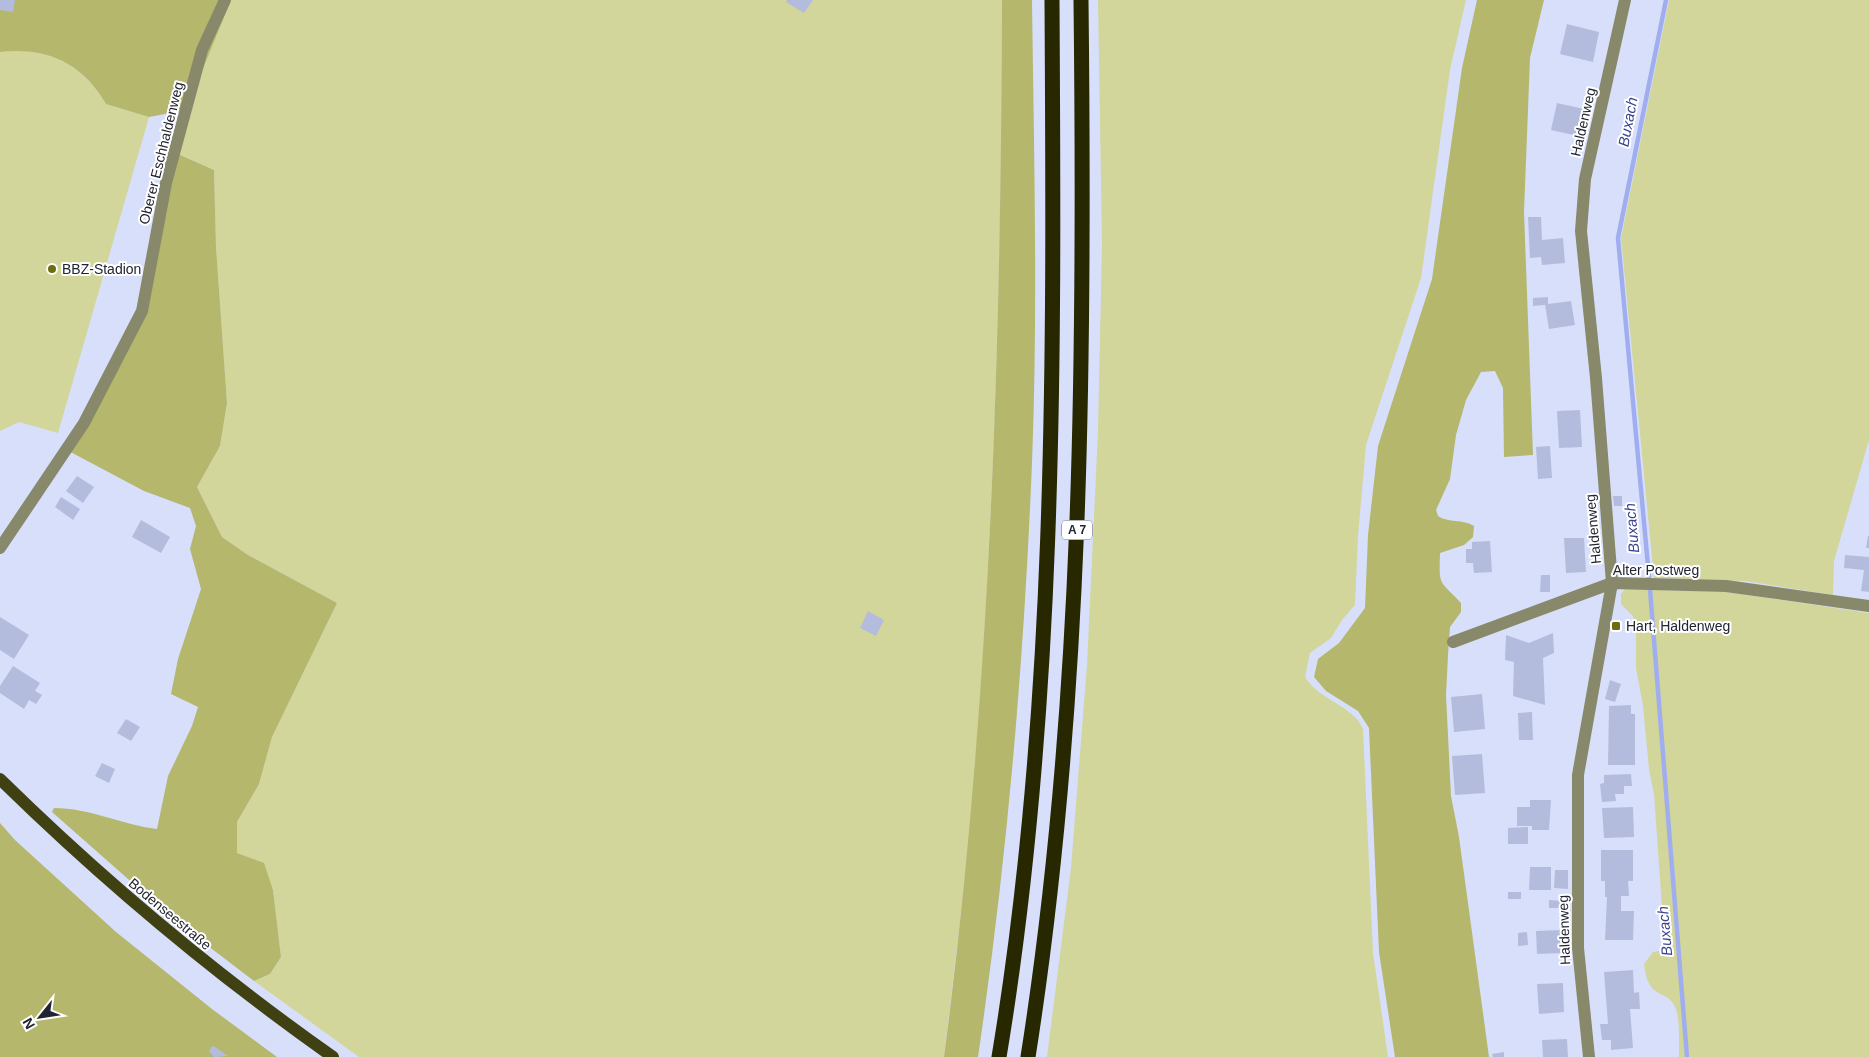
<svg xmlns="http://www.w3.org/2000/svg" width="1869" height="1057" viewBox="0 0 1869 1057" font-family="Helvetica,sans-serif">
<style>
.green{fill:#d2d69a}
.forest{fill:#b4b76c}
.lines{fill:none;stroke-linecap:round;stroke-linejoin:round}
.stream{stroke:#a0aef0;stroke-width:4.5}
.building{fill:#b4bcdd}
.minor{stroke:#87896a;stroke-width:12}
.major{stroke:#404112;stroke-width:12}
.highway{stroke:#272800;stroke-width:15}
.poi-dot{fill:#6b6d0f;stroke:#fff;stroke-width:2}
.labels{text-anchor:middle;stroke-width:4;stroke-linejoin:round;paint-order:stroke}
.shield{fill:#fff;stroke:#64666f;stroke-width:1}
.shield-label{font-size:12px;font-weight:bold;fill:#212431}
.street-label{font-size:14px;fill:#212431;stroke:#fff}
.poi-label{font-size:14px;fill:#212431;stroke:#fff;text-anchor:start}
.water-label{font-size:15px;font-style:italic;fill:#3c4492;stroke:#fff}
</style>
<rect width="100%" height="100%" fill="#d8dffb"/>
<g class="green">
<path d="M220,0H1002C1002,248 995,497 977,745C970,849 956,953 944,1057H359L254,981L270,974L281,957L273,890L263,863L237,853V822L259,784L272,737L337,603L248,555L222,537L197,487L220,446L227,403L216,247L214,170L171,151Z"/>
<path d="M1098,0H1466L1450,70L1421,278L1366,445L1358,536L1355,605L1342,620L1331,638L1310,653L1305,677C1320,701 1353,705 1363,729L1373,953L1388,1057H1047L1071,868L1087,665L1098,431L1102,244Z"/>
<polygon points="1669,0 1869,0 1869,440 1834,561 1833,595 1745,581 1654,578 1621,238"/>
<path d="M17,50C59,54 84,67 106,104L149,117L58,433L19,422L0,431V52Z"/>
<path d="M1625,589L1727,592L1869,613V1057H1679C1679,1045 1680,1020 1676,1009C1668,987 1648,1003 1644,964L1653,952L1665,950L1654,794L1649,769L1643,706L1636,668V633L1633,616L1621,604V594Z"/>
</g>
<g class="forest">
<path d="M0,0H231L186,110L149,117L106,104C82,63 47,47 0,52Z"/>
<path d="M1002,0H1032C1034,154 1038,309 1032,463C1024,662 1007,860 978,1057H944C990,707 1001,353 1002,0Z"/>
<path d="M1477,0H1544L1530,58L1524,212L1533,455L1504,457L1503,388L1495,371L1481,372L1466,400L1456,435L1450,479L1436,510L1438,516C1448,523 1463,519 1474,526L1473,537L1464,545L1440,553C1439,588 1439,579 1461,603V612L1450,627L1448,655L1446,695L1451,796L1459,837L1489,1057H1395L1379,952L1369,728L1358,711L1326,691L1314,677L1318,659L1339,643L1365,608L1368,535L1378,446L1432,279L1462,68Z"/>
<path d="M171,151L214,170L216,247L227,403L220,446L197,487L222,537L248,555L337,603L272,737L259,784L237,822V853L264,863L273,890L281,957L270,974L254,981L178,923L52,812L54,808C90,808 122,825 157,829L168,776L192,726L198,707L171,694L178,659L201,589L190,549L196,526L190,508L144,491L63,448L81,420L138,309Z"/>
<polygon points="0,823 15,840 116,932 212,1009 277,1057 0,1057"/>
</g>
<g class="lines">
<polyline class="stream" points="1666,0 1618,238 1649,577 1687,1057"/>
</g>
<g class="building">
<polygon points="0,0 15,0 13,12 0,10"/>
<polygon points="787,0 813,0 804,13 786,2"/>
<polygon points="1567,24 1599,32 1593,62 1560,54"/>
<polygon points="1557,103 1584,109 1578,136 1551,130"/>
<polygon points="1528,217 1541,217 1542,240 1563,238 1565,263 1542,265 1541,257 1530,258"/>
<polygon points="1548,297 1548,304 1571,301 1575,325 1549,329 1545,305 1533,306 1533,298"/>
<polygon points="1580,410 1582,447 1559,448 1557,411"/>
<polygon points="1550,446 1552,478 1538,479 1536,447"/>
<polygon points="77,476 94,487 83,503 66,491"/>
<polygon points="1613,496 1622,496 1622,506 1614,506"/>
<polygon points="61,497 80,509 73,520 55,507"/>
<polygon points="141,520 170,537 161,553 132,537"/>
<polygon points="1868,536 1869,536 1869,548 1866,548"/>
<polygon points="1564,538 1584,538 1586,572 1566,573"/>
<polygon points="1490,541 1492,572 1474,573 1473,563 1466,563 1466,549 1472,549 1472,542"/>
<polygon points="1845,555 1869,557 1869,592 1861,591 1864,570 1844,568"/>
<polygon points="1541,575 1550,575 1550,592 1540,592"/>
<polygon points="868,611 884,620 876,636 860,628"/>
<polygon points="0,617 29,635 14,659 0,650"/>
<polygon points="1553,633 1554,653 1543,658 1545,705 1513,696 1514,662 1505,660 1506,635 1529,643"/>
<polygon points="13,666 40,683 35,691 42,695 36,704 29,700 24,709 0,693 0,686"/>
<polygon points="1610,680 1621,684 1615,702 1605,699"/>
<polygon points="1482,694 1485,729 1454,732 1451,697"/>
<polygon points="1631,705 1631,714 1635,714 1635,765 1608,765 1609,706"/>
<polygon points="1532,712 1533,740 1519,740 1518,713"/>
<polygon points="126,719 140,727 131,741 117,733"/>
<polygon points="1482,754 1485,793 1455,795 1452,756"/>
<polygon points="102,763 115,769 109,783 95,776"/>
<polygon points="1631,774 1632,786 1624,786 1624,794 1615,794 1616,801 1602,802 1600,784 1604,783 1604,775"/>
<polygon points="1530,800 1551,800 1549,830 1532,830 1532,826 1517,826 1517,807 1530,807"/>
<polygon points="1633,807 1634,837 1604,838 1602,808"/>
<polygon points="1528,827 1528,844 1508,844 1508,828"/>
<polygon points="1601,850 1633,850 1633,881 1628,881 1629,896 1621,896 1621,911 1634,911 1633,940 1605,940 1607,897 1605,897 1605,881 1601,881"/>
<polygon points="1530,867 1551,867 1551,890 1529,890"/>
<polygon points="1555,870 1568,870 1568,889 1554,888"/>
<rect x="1508" y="892" width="13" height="7"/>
<polygon points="1549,900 1563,901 1563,908 1549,908"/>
<polygon points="1561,930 1562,953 1537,954 1536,931"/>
<polygon points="1527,932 1528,945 1518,946 1518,933"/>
<polygon points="1633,970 1634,993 1639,992 1640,1009 1630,1009 1633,1048 1611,1050 1611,1040 1602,1040 1600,1024 1608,1024 1604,972"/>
<polygon points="1563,983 1564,1012 1539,1014 1537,984"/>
<polygon points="1567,1039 1568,1057 1543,1057 1542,1040"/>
<polygon points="212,1046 215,1047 228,1056 214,1057 209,1051"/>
<polygon points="1504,1052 1504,1057 1493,1057 1492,1054"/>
</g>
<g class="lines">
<g class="minor">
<polyline points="0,548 84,423 142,311 166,183 202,50 225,0"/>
<polyline points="1453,642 1612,583 1726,586 1869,606"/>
<polyline points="1589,1057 1578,948 1578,775 1612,583 1596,378 1581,231 1585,179 1625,0"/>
</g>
<path class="major" d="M0,779C104,881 214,973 333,1057"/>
<g class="highway">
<path d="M999,1057C1057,708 1054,353 1052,0"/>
<path d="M1028,1057C1083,707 1085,353 1081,0"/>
</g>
</g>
<g class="poi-dot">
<circle cx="52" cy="269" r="5"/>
<rect x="1611" y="621" width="10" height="10" rx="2.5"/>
</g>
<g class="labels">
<rect class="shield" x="1062" y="520.5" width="30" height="19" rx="4"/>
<g class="shield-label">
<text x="1077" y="534">A 7</text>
</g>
<g class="street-label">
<text transform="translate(1583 122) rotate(-77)" y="5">Haldenweg</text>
<text transform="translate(161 153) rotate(-76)" y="5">Oberer Eschhaldenweg</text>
<text transform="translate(1593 529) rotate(-95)" y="5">Haldenweg</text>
<text x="1656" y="575">Alter Postweg</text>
<text transform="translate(170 914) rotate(40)" y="5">Bodenseestraße</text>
<text transform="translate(1564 930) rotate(-92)" y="5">Haldenweg</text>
</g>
<g class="poi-label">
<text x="62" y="274">BBZ-Stadion</text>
<text x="1626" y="631">Hart, Haldenweg</text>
</g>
<g class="water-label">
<text transform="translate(1628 122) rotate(-79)" y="5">Buxach</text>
<text transform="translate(1632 528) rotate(-95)" y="5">Buxach</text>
<text transform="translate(1665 931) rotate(-95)" y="5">Buxach</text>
</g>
</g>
<g transform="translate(40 1017) rotate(240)" stroke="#ffffff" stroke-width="4" paint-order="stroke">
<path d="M0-4L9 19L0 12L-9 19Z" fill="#212431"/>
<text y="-8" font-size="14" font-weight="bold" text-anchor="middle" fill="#212431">N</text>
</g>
</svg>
